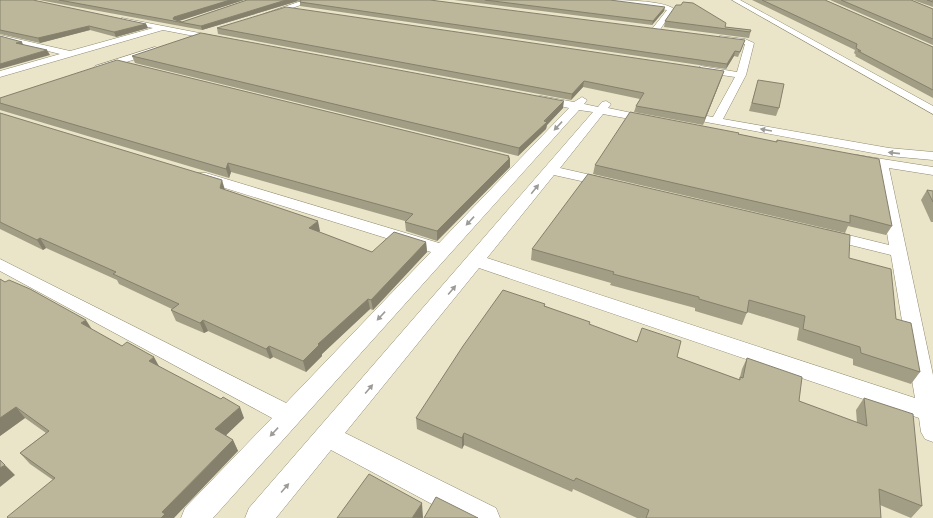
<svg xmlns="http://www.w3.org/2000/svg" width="933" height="518" viewBox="0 0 933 518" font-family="'Libre Baskerville',serif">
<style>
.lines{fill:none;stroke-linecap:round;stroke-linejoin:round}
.minor-casing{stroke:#8f8a70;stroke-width:1}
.minor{fill:#fff;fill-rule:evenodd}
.wall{fill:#a29d85}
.shaded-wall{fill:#84806c}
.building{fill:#bcb79b;stroke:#84806c}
.oneway{fill:#9c9b97}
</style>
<rect width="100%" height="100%" fill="#eae5c8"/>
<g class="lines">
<g class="minor-casing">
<g id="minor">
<polygon points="304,0 314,0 271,16 264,14"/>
<path d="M603,0C618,0 663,0 674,9L659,31H656L652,29L667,10L606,2Z"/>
<polygon points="732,0 740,0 933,106 933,114"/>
<polygon points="122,18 220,37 224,39 220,41 163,30 0,77 0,71 60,54 0,39 0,35 70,51 153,28 122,22"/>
<polygon points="720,36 745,39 754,43 746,75 723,119 889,148 933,152 933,160 889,156 679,117 677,115 683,112 713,117 735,77 701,72 696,69 701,66 737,72 745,44 720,40"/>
<polygon points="155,47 158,48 158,52 101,70 98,71 93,68 95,66"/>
<polygon points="541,96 574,102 582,97 587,100 584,104 598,107 602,102 606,101 611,104 608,108 651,117 657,120 651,123 603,114 560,168 613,180 615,183 613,186 608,187 554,175 487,258 915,398 891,255 822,238 820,235 822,232 828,230 889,245 876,166 852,162 851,159 852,156 857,155 933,167 933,175 889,168 933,375 933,442 925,439 921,432 919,418 479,268 345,433 496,508 500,518 458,518 331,450 276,518 245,518 249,508 593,112 579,110 213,518 181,518 185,508 272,418 0,271 0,259 286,403 431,252 196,179 194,176 196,173 206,173 439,243 569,108 537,101 536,99 537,97"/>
</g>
</g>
<use href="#minor" class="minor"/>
</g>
<g class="wall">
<polygon points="0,0 146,24 148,28 116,37 90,30 40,43 0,34"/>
<polygon points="39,0 244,0 178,21 182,22 247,0 430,0 743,45 738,57 734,56 726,69 300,6 300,2 298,1 202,30"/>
<polygon points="454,0 610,0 664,11 652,25"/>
<polygon points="752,0 825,0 933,47 933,98 855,56 856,55 854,53 855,50"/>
<polygon points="830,0 911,0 933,9 933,45"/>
<polygon points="913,0 933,0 933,7"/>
<polygon points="665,21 725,27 751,30 749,38 664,27"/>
<polygon points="217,28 724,71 722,77 703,125 634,112 636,106 640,99 583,87 571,100 218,34"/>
<polygon points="132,56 563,108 547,125 546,129 518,156 135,63"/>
<polygon points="756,88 779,108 776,116 749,111"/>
<polygon points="0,98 509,156 509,158 510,158 510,167 437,241 406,231 405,222 405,221 231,172 229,178 0,110"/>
<polygon points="0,113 225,190 320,231 319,232 372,252 426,242 427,252 373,310 370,309 322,354 322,356 306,372 273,357 270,359 208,331 204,333 176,321 171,310 172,309 119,284 117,280 46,248 43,250 0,229"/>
<polygon points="738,134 776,142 777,140 892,226 886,235 848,226 845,233 593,174 595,165"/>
<polygon points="927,190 933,191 933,222 931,222 921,200"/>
<polygon points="532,249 849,258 896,319 920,372 911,384 853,365 853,359 797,340 799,328 747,312 742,325 695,311 695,308 610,285 611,283 531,260"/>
<polygon points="0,279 158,366 244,418 226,435 233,440 238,451 53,480 30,464 20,453 46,433 25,418 0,436"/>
<polygon points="545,304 545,306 590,325 677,357 739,380 740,377 742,369 747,358 799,401 857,423 856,410 864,398 922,506 911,518 880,505 881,518 637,518 573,489 572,492 464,445 462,449 417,429 416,418"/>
</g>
<g class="shaded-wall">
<polygon points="230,0 244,0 176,22 173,19 174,17"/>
<polygon points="286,0 297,0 298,1 202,30 201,26"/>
<polygon points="665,7 664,11 652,25 653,21"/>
<polygon points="146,24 148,28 116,37 114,32"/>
<polygon points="89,26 90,30 40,43 38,38"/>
<polygon points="22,42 24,47 16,43"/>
<polygon points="47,50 50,55 0,69 0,64"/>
<polygon points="735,51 734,56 726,69 727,64"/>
<polygon points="724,71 722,77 703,125 705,118"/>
<polygon points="584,81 583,87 571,100 572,94"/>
<polygon points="564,101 563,108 547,125 546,129 518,156 519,148"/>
<polygon points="509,156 509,160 510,158 510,167 437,241 437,231"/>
<polygon points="228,163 231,172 229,178 226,169"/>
<polygon points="222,180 225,190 223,198 220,188"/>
<polygon points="318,221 320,231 311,238 309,228"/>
<polygon points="40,238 46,248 43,250 37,240"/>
<polygon points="426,242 427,252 373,310 371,300"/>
<polygon points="368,299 370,309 322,354 322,356 306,372 303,361 318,344"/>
<polygon points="86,320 93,331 81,323"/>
<polygon points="203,320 208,331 204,333 200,323"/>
<polygon points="269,346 273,357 270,359 266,349"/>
<polygon points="154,357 160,368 149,361"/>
<polygon points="16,407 25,418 0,436 0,418"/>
<polygon points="240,407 244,418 221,440 215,429"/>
<polygon points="464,433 464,445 462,449 462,438"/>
<polygon points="233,440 238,451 174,518 161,518 162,512"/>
<polygon points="5,465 15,475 0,487 0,468"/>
<polygon points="422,503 423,518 412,518"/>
</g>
<g class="building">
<polygon points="0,0 33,0 146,24 114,32 89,26 38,38 0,30"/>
<polygon points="59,0 230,0 174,17 173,19 182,22 247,0 286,0 201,26"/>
<polygon points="301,0 430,0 745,40 740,52 735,51 727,64 300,2"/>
<polygon points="485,0 610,0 665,7 653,21"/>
<polygon points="762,0 825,0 933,47 933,90 858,51 861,51 856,48 857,44"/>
<polygon points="841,0 911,0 933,9 933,39"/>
<polygon points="927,0 933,0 933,2"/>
<polygon points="683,2 693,3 726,23 725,27 751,30 750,32 665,21 676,5 681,5"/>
<polygon points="286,7 724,71 705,118 636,106 644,93 584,81 572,94 217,28"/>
<polygon points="201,33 564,101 544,121 547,122 519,148 132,56"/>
<polygon points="0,36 22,42 16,43 47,50 0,64"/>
<polygon points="117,60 509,156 508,158 510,158 437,231 405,222 413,214 228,163 226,169 0,103 0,98"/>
<polygon points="758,80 784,84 779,108 752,103"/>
<polygon points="630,112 739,133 738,134 777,142 777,140 879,159 892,226 850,215 850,223 595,165"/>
<polygon points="0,113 222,180 220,188 318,221 309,228 372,252 394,232 426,242 371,300 368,299 318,344 319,345 303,361 269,346 266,349 203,320 200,323 171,310 179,304 113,274 116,272 40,238 37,240 0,222"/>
<polygon points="588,174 850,235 849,258 891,269 896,319 911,323 920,372 861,353 860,347 803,329 805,316 749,300 747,313 699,299 699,297 613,274 614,272 532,249"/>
<polygon points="927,190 933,191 933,202"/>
<polygon points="0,279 5,282 9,280 30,289 86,320 81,323 122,346 127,342 154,357 149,361 221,399 223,397 240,407 215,429 233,440 162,512 165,514 161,518 8,518 7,517 55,478 20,453 49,431 16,407 0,418"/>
<polygon points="503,290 545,304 544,306 590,322 589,324 637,342 642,328 681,341 677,357 740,380 740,377 743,378 747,358 802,377 799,401 867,426 864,398 913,414 922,506 879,489 881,518 646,518 649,510 576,478 574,481 464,433 462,438 416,418 463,346"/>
<polygon points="0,460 5,465 0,468"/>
<polygon points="369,474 422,503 412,518 337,518"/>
<polygon points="436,497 478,518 424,518"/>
</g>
<defs><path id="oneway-solid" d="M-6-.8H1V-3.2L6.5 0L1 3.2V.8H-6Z"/></defs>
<g class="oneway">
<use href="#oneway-solid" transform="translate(558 126) rotate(133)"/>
<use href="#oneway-solid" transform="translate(766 130) rotate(-170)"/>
<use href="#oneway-solid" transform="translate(894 153) rotate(-174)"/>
<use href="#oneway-solid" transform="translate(535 189) rotate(-51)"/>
<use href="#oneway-solid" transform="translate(470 221) rotate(133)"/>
<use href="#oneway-solid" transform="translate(452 290) rotate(-50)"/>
<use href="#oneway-solid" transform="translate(381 316) rotate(133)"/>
<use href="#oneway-solid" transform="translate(369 389) rotate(-50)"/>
<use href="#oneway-solid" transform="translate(274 432) rotate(133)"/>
<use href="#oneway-solid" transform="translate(285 488) rotate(-49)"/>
</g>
</svg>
